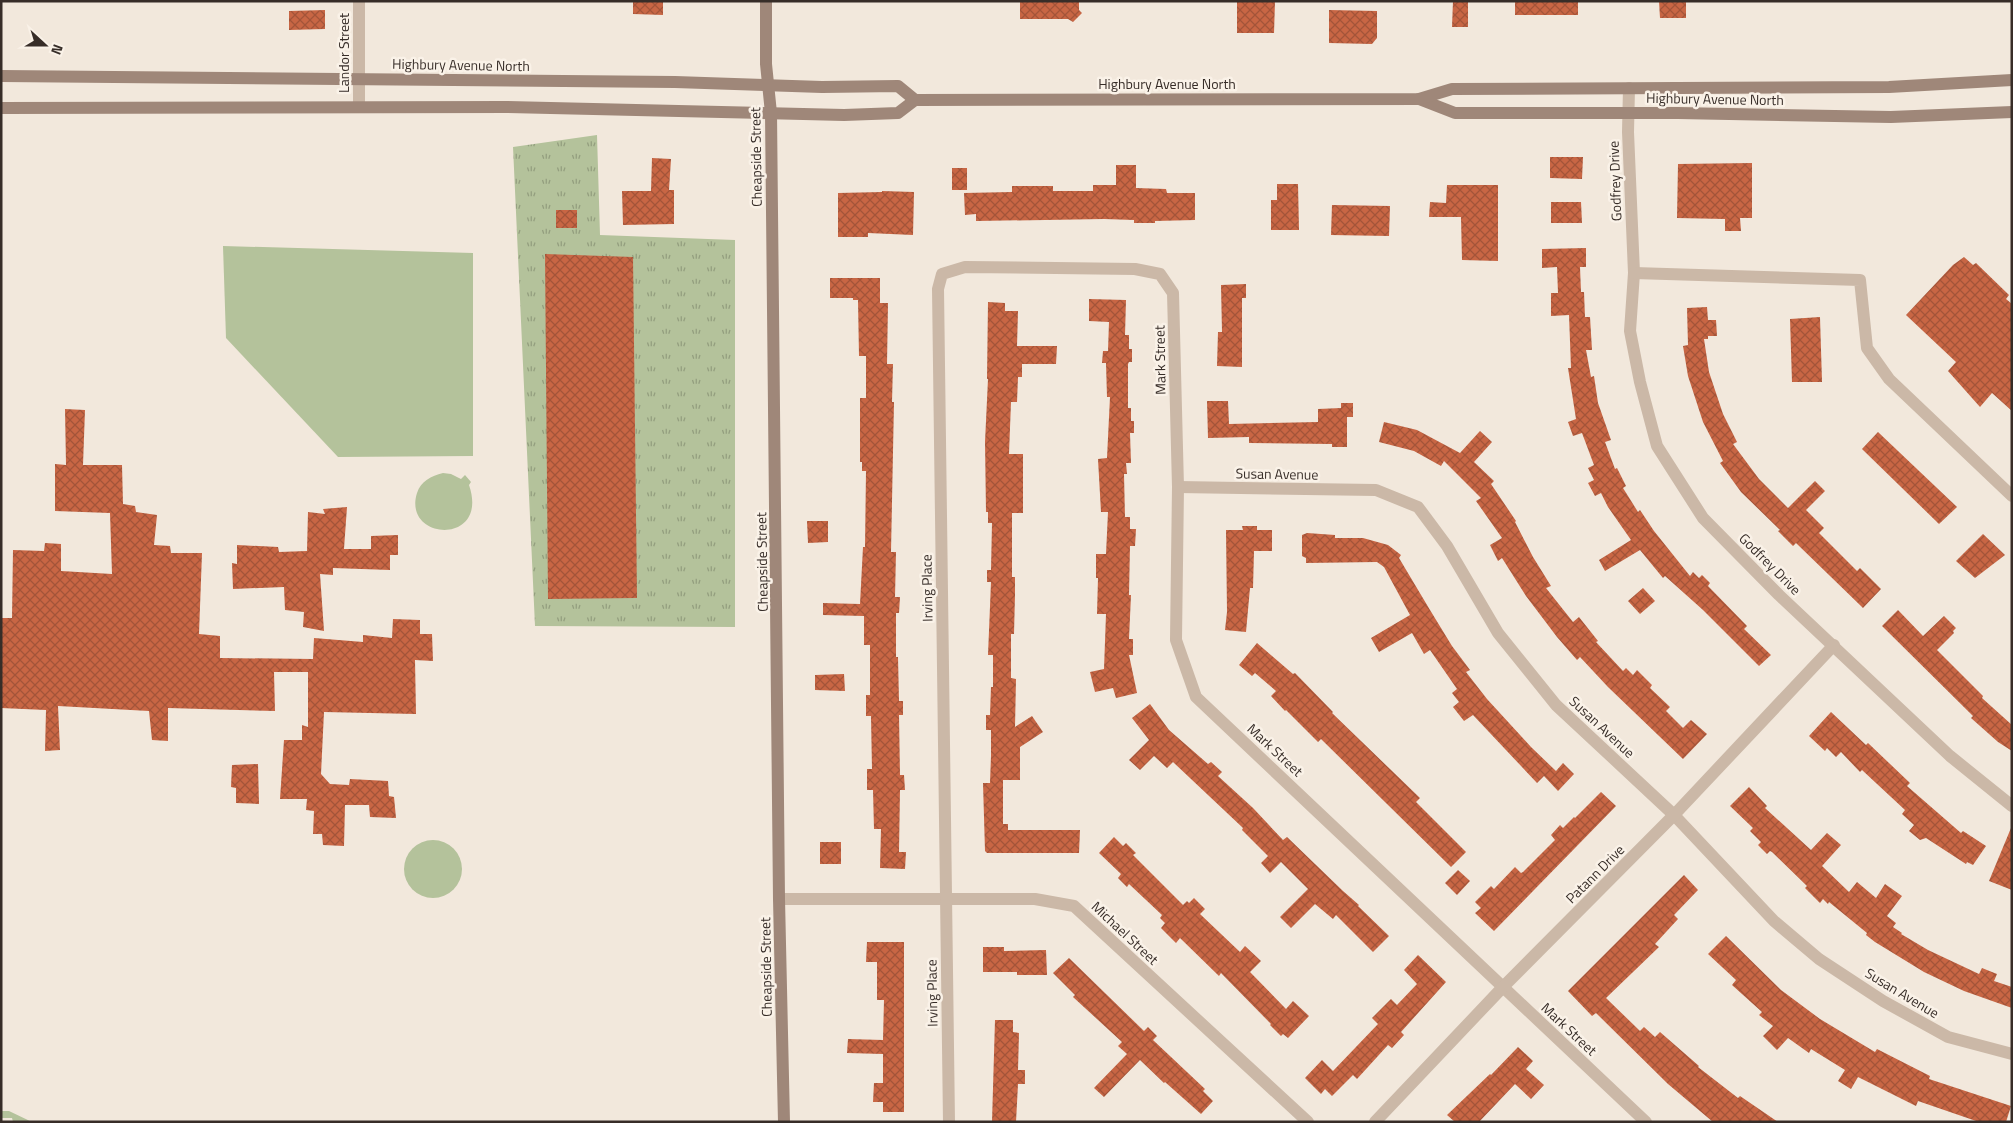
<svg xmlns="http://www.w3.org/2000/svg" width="2013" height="1123" viewBox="0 0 2013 1123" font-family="'Titillium Web',sans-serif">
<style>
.grass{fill:#b4c29b}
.park{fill:url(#park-tufts)}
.building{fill:url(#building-cross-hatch)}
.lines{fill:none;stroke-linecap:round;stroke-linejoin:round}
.street{stroke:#cbb8a7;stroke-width:12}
.secondary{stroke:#9f8779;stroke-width:12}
.labels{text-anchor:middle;stroke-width:5;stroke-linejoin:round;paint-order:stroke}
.street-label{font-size:14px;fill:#372d28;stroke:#faf2e8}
</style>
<defs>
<pattern id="park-tufts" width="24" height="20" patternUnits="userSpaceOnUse" patternTransform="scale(1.25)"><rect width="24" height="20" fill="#b4c29b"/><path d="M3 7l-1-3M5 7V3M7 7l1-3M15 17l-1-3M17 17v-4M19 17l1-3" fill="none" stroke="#939e7e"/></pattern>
<pattern id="building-cross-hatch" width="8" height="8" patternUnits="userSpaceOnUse" patternTransform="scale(1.25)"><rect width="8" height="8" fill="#c86644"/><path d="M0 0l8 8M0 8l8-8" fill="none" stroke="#a35439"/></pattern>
</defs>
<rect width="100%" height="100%" fill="#f2e8dc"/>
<g class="grass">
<polygon points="223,246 473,253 473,456 338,457 226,338"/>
<path d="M443,473L451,474L461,479L465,475L471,482L469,485C490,546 402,541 417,493C421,481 431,476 443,473Z"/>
<circle cx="433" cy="869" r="29"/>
<polygon points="1,1111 9,1111 32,1122 13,1122 12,1118 1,1118"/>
</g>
<polygon class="park" points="597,135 600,235 735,240 735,627 535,626 513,147"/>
<g class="building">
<polygon points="633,1 663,1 663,15 633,14"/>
<polygon points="1020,1 1079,1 1079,10 1082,13 1073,22 1068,19 1020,19"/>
<polygon points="1237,1 1275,1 1274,33 1237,33"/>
<polygon points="1453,1 1468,1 1468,27 1452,27"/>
<rect x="1515" y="1" width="63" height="14"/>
<polygon points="1659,1 1686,1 1686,18 1660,18"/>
<polygon points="325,10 325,29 289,30 289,11"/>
<polygon points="1329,10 1377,11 1377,38 1372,44 1329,43"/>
<polygon points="1550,157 1583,157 1582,179 1550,178"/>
<polygon points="652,158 671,159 669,190 674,190 674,224 623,225 622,191 651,191"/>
<polygon points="1752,163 1752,218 1740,218 1741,231 1725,231 1725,219 1677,218 1678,164"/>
<polygon points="1116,165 1136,165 1136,188 1166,189 1167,193 1195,193 1195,220 1155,221 1155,223 1134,223 1134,220 1104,219 976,221 976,214 965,215 964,193 1012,192 1012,186 1053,186 1053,191 1093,191 1093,185 1116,185"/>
<rect x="952" y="168" width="15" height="22"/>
<polygon points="1277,184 1298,184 1299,230 1271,230 1271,200 1277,200"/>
<polygon points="1447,185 1498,185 1498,261 1462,260 1461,217 1429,217 1430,202 1446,203"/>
<polygon points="882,191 914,192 913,235 868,233 868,237 838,237 838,193 882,192"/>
<polygon points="1551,202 1581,202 1582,223 1551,223"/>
<polygon points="1332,205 1390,206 1389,236 1331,235"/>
<rect x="556" y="210" width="21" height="18"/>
<polygon points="1586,248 1586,267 1580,267 1581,292 1584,292 1585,317 1590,317 1592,350 1586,350 1591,377 1594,376 1598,403 1611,440 1605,442 1615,469 1617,468 1626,486 1623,488 1638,512 1640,510 1654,531 1690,576 1693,572 1699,578 1702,575 1710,583 1708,586 1747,626 1744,629 1771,655 1759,666 1703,610 1665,576 1663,578 1640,550 1605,571 1599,560 1631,540 1608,507 1601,493 1595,496 1588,483 1594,480 1588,468 1594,465 1582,433 1573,436 1568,422 1576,419 1568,368 1571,368 1569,315 1551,316 1551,293 1558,293 1557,267 1542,268 1542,249"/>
<polygon points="545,254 633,257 637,598 548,599"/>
<polygon points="1964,257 1973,265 1976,263 2009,295 2006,299 2012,304 2012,411 1992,393 1980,407 1948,371 1956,362 1906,315 1953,265"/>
<polygon points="830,278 880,278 880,303 888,303 887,364 893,364 892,402 894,402 891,552 896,552 895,597 900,597 899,613 896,613 896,657 898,657 899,701 903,701 903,715 899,715 900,775 904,775 905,790 900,790 899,852 906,852 905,869 880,868 881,829 874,829 873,790 867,790 867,769 872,769 871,716 866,716 866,695 870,695 870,645 864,645 864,616 823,615 823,603 860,604 863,547 865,547 866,471 862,471 862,462 860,462 860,398 866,398 866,356 859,356 858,300 853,300 853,298 830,298"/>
<polygon points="1246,284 1246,298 1242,298 1242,367 1217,366 1218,332 1222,332 1221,285"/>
<polygon points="1089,299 1126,300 1125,335 1129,335 1129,349 1132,349 1132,362 1129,362 1128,364 1128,408 1131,408 1131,421 1134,421 1134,433 1130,433 1131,463 1126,463 1127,474 1124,474 1125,517 1130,517 1130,529 1136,529 1135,546 1130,546 1129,595 1131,595 1129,639 1133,639 1133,655 1129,655 1137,693 1116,698 1113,688 1095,692 1090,672 1104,669 1106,614 1097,614 1098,578 1096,578 1096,554 1106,554 1108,512 1101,512 1098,459 1107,458 1110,397 1107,397 1106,363 1102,363 1103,351 1108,351 1109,322 1089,321"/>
<polygon points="988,302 1005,303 1005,311 1018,311 1017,346 1057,346 1056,364 1022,364 1022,377 1018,377 1017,402 1011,402 1009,454 1023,454 1023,513 1012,513 1012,577 1015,577 1015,595 1014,634 1011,634 1011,678 1016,679 1015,727 1032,716 1043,732 1020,747 1020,780 1003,780 1003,824 1008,824 1008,830 1080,830 1079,853 987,853 985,851 983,783 990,783 991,756 991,730 986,730 986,715 990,715 991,687 993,687 993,655 988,655 991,582 987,582 987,570 991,570 992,523 988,523 988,512 986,512 985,442 988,379 987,379"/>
<polygon points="1707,307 1708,320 1716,320 1717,336 1708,336 1708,339 1704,339 1709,372 1723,414 1737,442 1733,444 1759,479 1788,508 1815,481 1825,491 1806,510 1824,528 1819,533 1857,571 1860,568 1881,589 1863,608 1796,543 1793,546 1778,531 1780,530 1741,492 1720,463 1723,461 1703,422 1688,376 1683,346 1688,345 1687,308"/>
<polygon points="1820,317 1822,382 1792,382 1790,319"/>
<polygon points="1207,401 1228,401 1229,424 1318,422 1318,409 1341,408 1341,403 1353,403 1353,417 1347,417 1347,447 1332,447 1332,444 1249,443 1249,437 1208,438"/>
<polygon points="65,409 85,410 83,465 122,465 123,504 135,506 136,512 157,515 154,545 170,546 171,553 202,553 199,634 220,636 220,658 313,659 314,638 363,642 363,635 392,638 393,619 420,620 420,634 432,634 433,661 415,660 416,714 324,712 321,774 330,784 349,785 350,779 388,781 389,796 394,797 396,818 370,817 369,805 345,805 344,846 323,845 322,834 313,834 314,811 306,810 307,799 280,799 284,740 302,740 302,725 308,727 308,672 274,672 275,711 168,708 168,741 152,740 149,711 58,706 60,750 45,751 46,710 1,708 1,618 12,618 13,550 44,551 45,543 61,544 61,571 112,574 110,513 55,511 55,464 66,465"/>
<polygon points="1384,422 1417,430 1460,453 1480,431 1492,442 1474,462 1494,481 1491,484 1516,521 1515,522 1533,557 1551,586 1546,588 1573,622 1579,617 1598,641 1596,642 1623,671 1626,668 1633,675 1637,670 1652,685 1650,688 1670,707 1666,711 1683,728 1691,720 1707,734 1683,759 1608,687 1580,657 1577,660 1557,637 1526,596 1502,558 1498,561 1490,545 1502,538 1476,501 1481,498 1444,461 1441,466 1414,451 1379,442"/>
<polygon points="1878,432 1957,507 1939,524 1862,449"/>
<polygon points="347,507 344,549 371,549 371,536 398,535 398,555 390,555 390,570 333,568 333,575 320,574 324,631 303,627 304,612 285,610 284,587 233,589 232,563 237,564 237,545 278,547 279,552 307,551 308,512 325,514 323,509"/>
<polygon points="807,521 828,521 828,542 808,543"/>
<polygon points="1242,526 1257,526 1257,530 1272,530 1272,551 1254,551 1253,588 1250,588 1246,632 1225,630 1227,612 1226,530 1243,530"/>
<polygon points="1307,533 1335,535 1335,538 1363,538 1388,545 1401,555 1399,558 1430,610 1452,646 1470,670 1466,672 1487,699 1531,747 1556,771 1563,763 1574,774 1558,791 1544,776 1537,783 1473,715 1464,721 1453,707 1459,702 1452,693 1457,689 1430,650 1424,654 1412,633 1379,652 1371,638 1410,615 1384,567 1377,562 1306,563 1306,558 1302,556 1302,535"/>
<polygon points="1983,534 2005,555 1975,578 1956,561"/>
<polygon points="1643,588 1655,601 1640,614 1628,601"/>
<polygon points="1898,610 1923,636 1944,616 1956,628 1953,631 1954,633 1937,650 1983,696 1982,698 2012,725 2012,751 1998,742 1971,718 1973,716 1882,626"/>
<polygon points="1257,643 1293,674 1295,673 1333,712 1332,713 1420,798 1416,802 1466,852 1451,867 1321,739 1318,742 1286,710 1285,711 1271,696 1276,691 1255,673 1252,676 1239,665"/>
<polygon points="844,674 845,691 815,690 815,675"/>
<polygon points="1150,704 1169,730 1208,764 1211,762 1222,772 1218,776 1253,808 1283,840 1287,837 1343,891 1359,905 1358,906 1389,936 1373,952 1336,915 1333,919 1315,904 1291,928 1280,917 1308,889 1281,862 1270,873 1261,863 1268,856 1242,830 1243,828 1173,762 1167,768 1154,756 1140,770 1129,760 1149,740 1132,718"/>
<polygon points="1831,712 1866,745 1868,743 1910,783 1907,786 1961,833 1963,831 1986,846 1973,865 1967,862 1966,864 1926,838 1920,840 1909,831 1914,825 1902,814 1905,810 1862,770 1860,772 1841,752 1836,757 1827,748 1825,751 1809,736"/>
<polygon points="258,764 259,804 236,803 236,788 231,787 232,765"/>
<polygon points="1749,787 1767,806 1765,808 1811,850 1827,833 1841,845 1822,866 1849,892 1857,882 1876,898 1885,884 1902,896 1887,916 1896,923 1893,927 1902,933 1901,934 1928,950 1979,974 1982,968 1997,974 1994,981 2012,987 2012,1008 1964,991 1924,972 1875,942 1866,935 1867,933 1829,902 1828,904 1823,899 1820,903 1805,888 1807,886 1772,852 1770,851 1767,854 1758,845 1761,842 1750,831 1753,828 1730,806"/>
<polygon points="1601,792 1616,806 1494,931 1475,913 1481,908 1475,902 1491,886 1494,889 1515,867 1521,873 1523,872 1555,840 1551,835 1560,825 1563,828 1574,817 1575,818"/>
<polygon points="2011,828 2012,828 2012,890 1989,881"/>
<polygon points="1114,837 1123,846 1126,843 1136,853 1133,855 1183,905 1187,901 1189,903 1194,898 1205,909 1200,914 1240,952 1245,946 1261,961 1250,972 1286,1009 1293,1001 1309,1016 1288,1038 1283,1034 1281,1036 1270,1025 1271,1024 1221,973 1219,976 1180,938 1176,943 1161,928 1165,923 1160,918 1162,915 1129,884 1127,887 1118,878 1121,874 1099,853"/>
<rect x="820" y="842" width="21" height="22"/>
<polygon points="1458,870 1470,881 1457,895 1445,883"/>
<polygon points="1684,875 1698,890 1674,915 1678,919 1655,944 1659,947 1606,998 1640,1031 1644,1027 1655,1037 1660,1032 1699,1066 1698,1067 1738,1098 1740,1096 1778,1122 1713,1122 1668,1084 1596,1013 1592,1016 1568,991"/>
<polygon points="1726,936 1781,990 1820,1019 1875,1052 1877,1049 1930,1076 1929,1079 2011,1106 2006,1122 1979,1122 1918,1101 1916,1106 1858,1077 1851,1089 1838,1081 1845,1070 1811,1049 1809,1053 1788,1038 1777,1050 1763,1036 1773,1026 1759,1015 1762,1012 1732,985 1736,980 1708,954"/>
<polygon points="867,942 904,942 904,1112 883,1112 883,1102 873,1102 874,1083 883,1083 883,1054 847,1053 848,1039 883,1040 884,1000 877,1000 877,962 866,962"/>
<polygon points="983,947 1004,947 1004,951 1046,950 1047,975 1017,975 1017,972 983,972"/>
<polygon points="1418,955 1446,982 1401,1032 1404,1035 1392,1048 1388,1045 1357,1079 1353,1075 1332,1096 1325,1089 1321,1094 1305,1078 1322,1060 1333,1071 1378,1024 1372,1018 1391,999 1397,1005 1417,984 1404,970"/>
<polygon points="1069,958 1144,1031 1148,1027 1157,1036 1153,1040 1205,1089 1203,1091 1213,1101 1201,1114 1165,1082 1164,1083 1140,1060 1104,1097 1094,1088 1127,1054 1118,1046 1122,1042 1073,997 1075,995 1053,973"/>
<polygon points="995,1020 1013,1020 1013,1032 1019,1033 1018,1070 1025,1070 1025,1084 1018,1084 1016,1122 992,1122"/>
<polygon points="1518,1047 1533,1061 1526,1069 1544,1085 1531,1099 1515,1084 1479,1122 1455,1122 1447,1115 1490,1074 1491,1075"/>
</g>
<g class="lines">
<g class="street">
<polyline points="1629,88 1628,132 1634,273 1630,331 1640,382 1657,446 1703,518 1779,595 1950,756 2012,806"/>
<polyline points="359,106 359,1"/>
<polyline points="1634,273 1860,280 1867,348 1889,379 2012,496"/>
<polyline points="1178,487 1376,490 1418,507 1447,546 1498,633 1556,705 1674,815 1774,921 1819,959 1883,1001 1948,1037 2012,1054"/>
<polyline points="779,899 1035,899 1074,906 1308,1122"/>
<polyline points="949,1122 938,289 942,274 965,267 1135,269 1160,274 1173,293 1178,487 1176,640 1196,697 1646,1122"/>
<polyline points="1375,1122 1503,987 1674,815 1834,645"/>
</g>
<g class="secondary">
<polyline points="766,1 766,64 771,113 779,899 784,1122"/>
<polyline points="1,76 675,82 822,87 898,86 915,100"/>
<polyline points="1419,99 1455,113 1678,113 1891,117 2012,112"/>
<polyline points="1,108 507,107 844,115 898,113 915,100 1419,99 1452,89 1889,87 2012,80"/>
</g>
</g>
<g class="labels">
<g class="street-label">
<text transform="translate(344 53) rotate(-90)" y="5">Landor Street</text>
<text transform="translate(461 65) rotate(1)" y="5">Highbury Avenue North</text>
<text x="1167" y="89">Highbury Avenue North</text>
<text transform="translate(1715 99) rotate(1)" y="5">Highbury Avenue North</text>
<text transform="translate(756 157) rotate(-91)" y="5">Cheapside Street</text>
<text transform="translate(1615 181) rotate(-92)" y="5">Godfrey Drive</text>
<text transform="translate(1160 360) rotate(-91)" y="5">Mark Street</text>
<text transform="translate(1277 474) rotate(1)" y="5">Susan Avenue</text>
<text transform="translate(762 562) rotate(-91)" y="5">Cheapside Street</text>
<text transform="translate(1770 564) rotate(45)" y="5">Godfrey Drive</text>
<text transform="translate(927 588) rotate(-91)" y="5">Irving Place</text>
<text transform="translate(1602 727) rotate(43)" y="5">Susan Avenue</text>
<text transform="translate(1275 750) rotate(43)" y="5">Mark Street</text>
<text transform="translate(1595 874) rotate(-45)" y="5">Patann Drive</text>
<text transform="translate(1125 933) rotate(43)" y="5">Michael Street</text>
<text transform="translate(766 967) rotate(-91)" y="5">Cheapside Street</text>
<text transform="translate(932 993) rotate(-91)" y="5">Irving Place</text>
<text transform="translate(1902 993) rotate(31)" y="5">Susan Avenue</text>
<text transform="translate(1569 1029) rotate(43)" y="5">Mark Street</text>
</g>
</g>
<rect width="2013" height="1123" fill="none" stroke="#372d28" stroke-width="5"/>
<g transform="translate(45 45) rotate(111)" stroke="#faf2e8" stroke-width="4" paint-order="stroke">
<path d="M0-4L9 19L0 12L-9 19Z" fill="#372d28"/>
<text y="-8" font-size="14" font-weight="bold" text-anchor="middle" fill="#372d28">N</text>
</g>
</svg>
